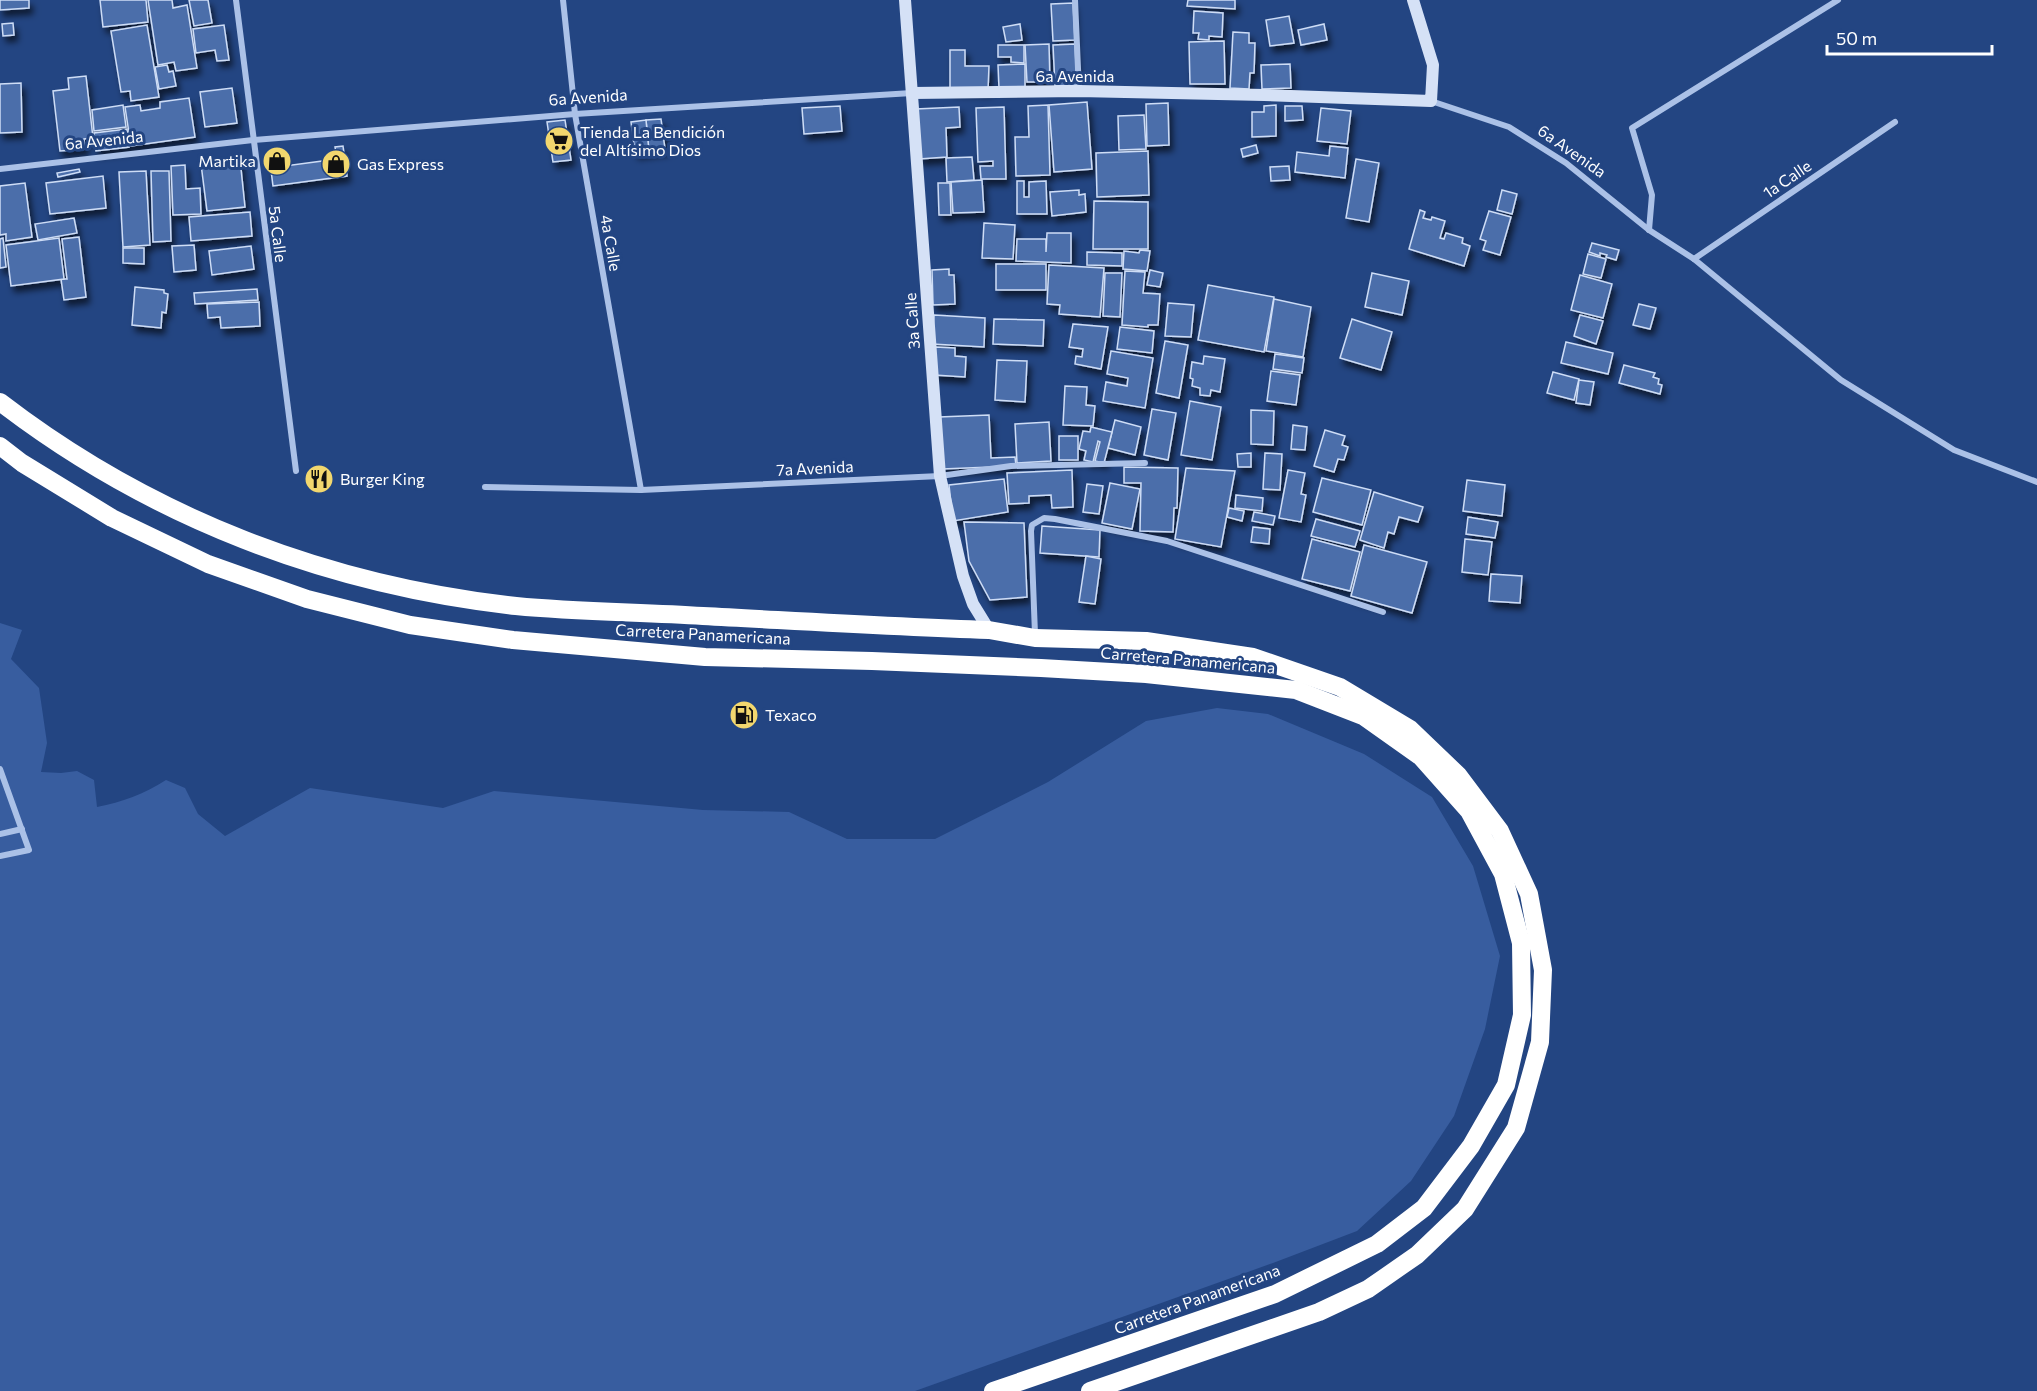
<svg xmlns="http://www.w3.org/2000/svg" width="2037" height="1391" viewBox="0 0 2037 1391" font-family="Commissioner,sans-serif">
<style>
.green{fill:#385d9f}
.building{fill:#4c6eaa;stroke:#ceddf6;stroke-width:1.5;filter:url(#shadow)}
.lines{fill:none;stroke-linecap:round;stroke-linejoin:round}
.street{stroke:#abc1e7;stroke-width:6}
.secondary{stroke:#d5e1f6;stroke-width:12}
.highway{stroke:#fff;stroke-width:18}
.labels{text-anchor:middle;stroke-width:6;stroke-linejoin:round;paint-order:stroke}
.street-label{font-size:16px;fill:#fff;stroke:#234582}
.poi-label{font-size:16px;fill:#fff;stroke:#234582;text-anchor:start}
</style>
<defs>
<filter id="shadow"><feDropShadow dx="3.5" dy="6" stdDeviation="3" flood-color="#0009"/></filter>
</defs>
<rect width="100%" height="100%" fill="#234582"/>
<path class="green" d="M0,623L22,630L11,659L39,688L47,743L41,772L61,773L77,771L94,780L97,807C122,802 144,794 166,780L185,788L198,814L225,836L310,788L443,808L494,791L703,810L789,812L847,839H935L1048,782L1146,721L1217,708L1268,714L1364,754L1432,797L1473,866L1500,956L1485,1029L1454,1116L1411,1181L1357,1231L1273,1263L915,1391H0Z"/>
<g class="building">
<polygon points="0,0 29,0 29,8 0,10"/>
<polygon points="100,0 146,0 148,22 103,27"/>
<polygon points="148,0 172,0 173,8 187,5 197,68 176,71 174,62 158,65"/>
<polygon points="189,0 208,0 212,23 194,26"/>
<polygon points="1188,0 1235,0 1235,9 1187,6"/>
<polygon points="1073,3 1075,40 1053,41 1051,4"/>
<polygon points="1194,11 1223,13 1222,37 1209,36 1209,40 1198,39 1199,33 1193,33"/>
<polygon points="1289,16 1294,43 1270,46 1266,20"/>
<polygon points="13,23 14,35 3,36 2,24"/>
<polygon points="1020,24 1022,40 1006,42 1003,27"/>
<polygon points="1324,24 1327,40 1301,45 1298,30"/>
<polygon points="147,25 159,97 131,101 130,91 121,92 111,31"/>
<polygon points="224,25 229,60 217,61 215,50 196,53 193,29"/>
<polygon points="1233,32 1249,33 1249,43 1255,43 1254,73 1250,73 1249,89 1230,88"/>
<polygon points="1224,41 1225,84 1190,84 1189,42"/>
<polygon points="1049,44 1050,82 1027,82 1025,45"/>
<polygon points="1075,44 1077,85 1055,86 1053,45"/>
<polygon points="998,45 1024,45 1024,63 1011,62 1011,57 998,57"/>
<polygon points="950,50 965,50 965,66 989,66 988,90 950,89"/>
<polygon points="1025,64 1025,87 999,88 998,65"/>
<polygon points="1290,64 1291,88 1262,89 1261,65"/>
<polygon points="167,65 169,72 173,71 176,86 159,89 155,67"/>
<polygon points="86,76 93,138 84,139 85,149 60,151 53,91 69,89 68,78"/>
<polygon points="21,83 22,132 0,133 0,84"/>
<polygon points="232,88 237,123 205,127 200,92"/>
<polygon points="189,98 195,137 131,146 125,107 140,105 141,111 160,108 160,102"/>
<polygon points="1087,102 1092,169 1054,172 1049,105"/>
<polygon points="1168,103 1169,145 1147,146 1146,104"/>
<polygon points="123,105 126,127 94,131 92,110"/>
<polygon points="1048,105 1050,175 1016,176 1015,137 1029,137 1028,106"/>
<polygon points="1276,105 1276,136 1252,137 1252,112 1264,112 1264,106"/>
<polygon points="840,106 842,131 804,134 802,108"/>
<polygon points="1285,106 1302,106 1303,120 1285,121"/>
<polygon points="959,107 960,127 946,128 947,157 919,159 916,109"/>
<polygon points="1004,107 1006,179 981,179 980,166 993,166 993,161 978,162 976,108"/>
<polygon points="1321,108 1351,111 1347,144 1317,141"/>
<polygon points="1144,115 1146,149 1119,150 1118,116"/>
<polygon points="661,119 665,149 649,151 646,120"/>
<polygon points="565,120 571,160 553,162 547,122"/>
<polygon points="646,120 649,151 635,153 631,122"/>
<polygon points="127,129 129,147 96,151 94,133"/>
<polygon points="1256,145 1258,153 1243,157 1241,149"/>
<polygon points="343,146 347,176 273,186 269,154 278,152 285,166 337,159 335,147"/>
<polygon points="1330,146 1348,148 1345,178 1295,172 1297,152 1329,156"/>
<polygon points="1148,151 1149,195 1097,197 1096,153"/>
<polygon points="972,157 974,180 947,182 946,158"/>
<polygon points="240,159 245,207 207,211 201,164"/>
<polygon points="1356,159 1379,163 1369,222 1346,218"/>
<polygon points="185,165 186,189 200,188 201,214 173,215 171,166"/>
<polygon points="1289,166 1290,180 1271,181 1270,167"/>
<polygon points="79,169 80,172 58,177 57,173"/>
<polygon points="146,171 150,245 123,247 119,172"/>
<polygon points="151,171 169,171 171,241 153,242"/>
<polygon points="103,176 106,208 50,214 46,183"/>
<polygon points="982,180 984,212 953,213 951,182"/>
<polygon points="1017,181 1024,181 1024,197 1029,197 1029,182 1046,181 1047,214 1017,214"/>
<polygon points="25,183 32,237 6,241 6,234 0,235 0,186"/>
<polygon points="938,183 950,183 951,215 939,215"/>
<polygon points="1079,190 1079,195 1085,194 1086,212 1052,216 1050,192"/>
<polygon points="1502,190 1517,194 1512,214 1497,210"/>
<polygon points="1094,201 1148,202 1148,249 1093,249"/>
<polygon points="1420,210 1425,212 1423,218 1431,220 1432,217 1445,221 1440,238 1444,239 1446,233 1463,238 1462,243 1470,246 1464,266 1409,249"/>
<polygon points="1489,211 1511,217 1500,255 1483,250 1486,241 1480,239"/>
<polygon points="250,212 252,236 191,241 189,217"/>
<polygon points="74,218 77,233 38,240 35,224"/>
<polygon points="984,223 1015,225 1013,259 982,258"/>
<polygon points="1047,233 1071,233 1071,263 1016,261 1017,239 1046,239 1046,252"/>
<polygon points="79,237 86,297 64,300 61,279 67,279 62,239"/>
<polygon points="3,238 6,267 0,268 0,239"/>
<polygon points="59,238 64,279 11,286 6,245"/>
<polygon points="1592,243 1619,250 1616,260 1606,257 1607,255 1600,253 1600,256 1589,252"/>
<polygon points="194,245 196,270 174,272 172,246"/>
<polygon points="251,246 254,269 212,275 209,251"/>
<polygon points="123,248 144,248 144,264 123,263"/>
<polygon points="1140,250 1150,251 1147,271 1123,269 1124,251 1139,253"/>
<polygon points="1087,252 1122,253 1122,266 1087,265"/>
<polygon points="1588,254 1606,259 1601,278 1583,274"/>
<rect x="996" y="264" width="50" height="26"/>
<polygon points="1049,265 1104,268 1100,317 1059,314 1060,305 1047,304"/>
<polygon points="949,269 949,275 954,275 955,304 933,305 932,270"/>
<polygon points="1150,270 1163,273 1160,287 1147,285"/>
<polygon points="1125,271 1145,272 1143,293 1160,294 1158,325 1148,325 1148,327 1122,325"/>
<polygon points="1105,273 1122,273 1120,317 1103,316"/>
<polygon points="1372,273 1409,281 1402,315 1365,307"/>
<polygon points="1580,275 1612,284 1603,318 1571,310"/>
<polygon points="1208,285 1274,297 1264,352 1198,340"/>
<polygon points="135,287 164,290 164,293 168,294 166,313 162,312 161,328 132,325"/>
<polygon points="257,289 258,300 195,304 194,293"/>
<polygon points="1274,299 1311,307 1303,357 1266,351"/>
<polygon points="259,302 260,326 221,328 220,317 208,318 207,304"/>
<polygon points="1168,303 1194,305 1191,337 1165,336"/>
<polygon points="1639,304 1656,308 1650,329 1633,325"/>
<polygon points="934,315 985,318 984,347 932,344"/>
<polygon points="1580,315 1603,321 1596,344 1574,336"/>
<polygon points="994,319 1044,320 1043,346 993,344"/>
<polygon points="1352,319 1392,332 1381,370 1340,358"/>
<polygon points="1073,324 1108,327 1101,369 1075,364 1076,356 1082,357 1083,349 1069,347"/>
<polygon points="1120,327 1154,331 1152,353 1117,349"/>
<polygon points="1165,341 1188,345 1179,398 1156,393"/>
<polygon points="1566,342 1613,353 1608,374 1561,363"/>
<polygon points="935,347 955,348 955,356 966,357 965,377 934,375"/>
<polygon points="1111,351 1153,358 1145,408 1103,401 1106,382 1127,386 1128,378 1107,374"/>
<polygon points="1275,354 1304,358 1302,373 1273,369"/>
<polygon points="1204,356 1225,359 1220,392 1211,390 1210,396 1200,395 1200,388 1192,386 1193,379 1190,378 1192,362 1203,364"/>
<polygon points="997,360 1027,361 1025,402 995,400"/>
<polygon points="1624,365 1655,373 1653,377 1659,379 1658,384 1662,385 1660,394 1619,383"/>
<polygon points="1271,371 1300,375 1296,405 1267,401"/>
<polygon points="1553,372 1579,379 1574,400 1547,393"/>
<polygon points="1579,380 1594,382 1590,405 1576,403"/>
<polygon points="1065,386 1087,387 1086,405 1095,406 1093,426 1063,425"/>
<polygon points="1190,401 1221,407 1212,460 1181,455"/>
<polygon points="1152,409 1176,413 1168,460 1144,455"/>
<polygon points="1251,410 1274,411 1273,445 1251,444"/>
<polygon points="989,415 991,458 1015,457 1016,466 942,469 939,417"/>
<polygon points="1115,420 1141,427 1135,455 1108,448"/>
<polygon points="1049,422 1051,461 1017,463 1015,424"/>
<polygon points="1293,425 1307,427 1305,450 1291,449"/>
<polygon points="1091,427 1112,432 1104,463 1095,461 1100,442 1098,441 1093,462 1084,460 1086,451 1079,449 1083,431 1090,432"/>
<polygon points="1325,430 1345,436 1342,445 1348,447 1344,460 1338,459 1334,472 1314,466"/>
<rect x="1059" y="436" width="19" height="24"/>
<polygon points="1251,453 1251,467 1238,467 1237,454"/>
<polygon points="1265,453 1282,454 1280,490 1263,489"/>
<polygon points="1124,467 1178,468 1177,508 1174,508 1173,532 1140,531 1141,483 1124,483"/>
<polygon points="1186,468 1235,471 1221,547 1175,539"/>
<polygon points="1072,470 1073,507 1052,508 1051,495 1029,496 1029,503 1009,504 1007,473"/>
<polygon points="1288,470 1305,473 1301,494 1306,495 1301,522 1279,518"/>
<polygon points="1322,478 1371,490 1362,525 1313,512"/>
<polygon points="1004,479 1008,512 953,521 949,485"/>
<polygon points="1467,480 1505,485 1502,516 1463,511"/>
<polygon points="1110,483 1140,489 1132,529 1102,523"/>
<polygon points="1087,484 1103,486 1099,514 1083,512"/>
<polygon points="1374,492 1423,507 1418,522 1399,517 1394,534 1388,532 1384,548 1360,540"/>
<polygon points="1236,495 1263,498 1262,511 1235,508"/>
<polygon points="1229,508 1244,511 1242,521 1227,517"/>
<polygon points="1254,512 1275,516 1273,525 1252,521"/>
<polygon points="1468,517 1498,522 1495,538 1466,534"/>
<polygon points="1316,519 1360,531 1355,547 1311,536"/>
<polygon points="964,522 1024,523 1027,597 990,600 969,561"/>
<polygon points="1042,526 1100,530 1099,557 1040,553"/>
<polygon points="1253,527 1270,529 1269,544 1251,542"/>
<polygon points="1312,539 1360,552 1350,591 1302,579"/>
<polygon points="1465,539 1492,542 1488,575 1462,572"/>
<polygon points="1364,545 1427,562 1412,613 1351,596"/>
<polygon points="1086,556 1101,559 1095,604 1079,602"/>
<polygon points="1491,574 1522,576 1520,603 1489,601"/>
</g>
<g class="lines">
<g class="street">
<polyline points="236,0 296,471"/>
<polyline points="563,0 575,114 641,490"/>
<polyline points="1075,0 1079,91"/>
<polyline points="1431,101 1509,127 1566,163 1649,230 1694,259 1841,380 1954,450 2037,482"/>
<polyline points="0,169 253,140 575,114 912,93"/>
<polyline points="1649,230 1652,195 1632,128 1838,0"/>
<polyline points="1694,259 1895,122"/>
<polyline points="485,487 641,490 940,476 1011,466 1145,463"/>
<polyline points="1035,634 1031,531 1032,525 1044,518 1055,519 1167,541 1383,612"/>
<polyline points="0,769 29,850 0,856"/>
<polyline points="0,834 22,829"/>
</g>
<g class="secondary">
<polyline points="905,0 940,476 963,576 973,604 989,630"/>
<polyline points="912,93 1079,91 1264,95 1431,101 1433,65 1413,0"/>
</g>
<g class="highway">
<path d="M0,402C151,518 327,585 516,606C578,612 641,612 703,616C799,621 894,627 989,630L1035,638L1146,641L1253,657L1340,687L1410,729L1458,775L1500,831L1529,894L1543,970L1540,1042L1516,1128L1465,1209L1417,1255L1368,1289L1319,1312L1090,1391"/>
<polyline points="0,446 22,463 112,518 208,564 307,599 410,625 513,640 705,657 872,661 1041,668 1146,674 1296,690 1363,716 1421,757 1469,811 1503,874 1521,943 1522,1015 1506,1085 1471,1146 1424,1208 1377,1244 1275,1294 993,1391"/>
</g>
</g>
<defs>
<g id="supermarket-disc" transform="scale(1.5)"><circle r="9.5" fill="#f2d76e" stroke="#234582"/><path d="M-6-5.5h2.5l.6 2H6L4.5 2H-2.5L-4.4-4H-6ZM-1.5 3.2a1.3 1.3 0 1 0 .1 0ZM3 3.2a1.3 1.3 0 1 0 .1 0Z" fill="#111"/></g>
<g id="shop-disc" transform="scale(1.5)"><circle r="9.5" fill="#f2d76e" stroke="#234582"/><path d="M-5-2.5h2.3a2.7 3.5 0 0 1 5.4 0H5L5.5 6h-11ZM-1.5-2.5h3a1.5 2.3 0 0 0-3 0Z" fill="#111"/></g>
<g id="restaurant-disc" transform="scale(1.5)"><circle r="9.5" fill="#f2d76e" stroke="#234582"/><path d="M-5-6h1v4h1v-4h1v4h1v-4h1v5L-1.5 .5V6h-2V.5L-5-1ZM5-6V6H3V1.5H1.5Q1.5-4 5-6Z" fill="#111"/></g>
<g id="fuel-disc" transform="scale(1.5)"><circle r="9.5" fill="#f2d76e" stroke="#234582"/><path d="M-5.5-6h7V0h2V4h1.3V-2.5L3-4.5l.8-.8L6-3V5H2.5V1h-1V6h-7ZM-4.2-4.7v3.2H.2V-4.7Z" fill="#111"/></g>
</defs>
<g fill-rule="evenodd">
<use href="#supermarket-disc" x="559" y="141"/>
<use href="#shop-disc" x="277" y="161"/>
<use href="#shop-disc" x="336" y="164"/>
<use href="#restaurant-disc" x="319" y="479"/>
<use href="#fuel-disc" x="744" y="715"/>
</g>
<g class="labels">
<g class="street-label">
<text x="1075" y="82">6a Avenida</text>
<text transform="translate(588 97) rotate(-4)" y="6">6a Avenida</text>
<text transform="translate(104 140) rotate(-6)" y="6">6a Avenida</text>
<text transform="translate(1572 151) rotate(35)" y="6">6a Avenida</text>
<text transform="translate(1787 179) rotate(-34)" y="6">1a Calle</text>
<text transform="translate(278 234) rotate(83)" y="6">5a Calle</text>
<text transform="translate(611 243) rotate(80)" y="6">4a Calle</text>
<text transform="translate(912 321) rotate(-94)" y="6">3a Calle</text>
<text transform="translate(815 468) rotate(-3)" y="6">7a Avenida</text>
<text transform="translate(703 634) rotate(3)" y="6">Carretera Panamericana</text>
<text transform="translate(1188 660) rotate(5)" y="6">Carretera Panamericana</text>
<text transform="translate(1197 1299) rotate(-20)" y="6">Carretera Panamericana</text>
</g>
<g class="poi-label">
<text x="580" y="138">Tienda La Bendición<tspan x="580" dy="18">del Altísimo Dios</tspan></text>
<text x="256" y="167" text-anchor="end">Martika</text>
<text x="357" y="170">Gas Express</text>
<text x="340" y="485">Burger King</text>
<text x="765" y="721">Texaco</text>
</g>
</g>
<path d="M1827 45v9h165v-9" fill="none" stroke="#ffffff" stroke-width="3"/>
<text x="1836" y="45" font-size="18" fill="#ffffff" stroke="#234582" stroke-width="4.5" paint-order="stroke">50 m</text>
</svg>
